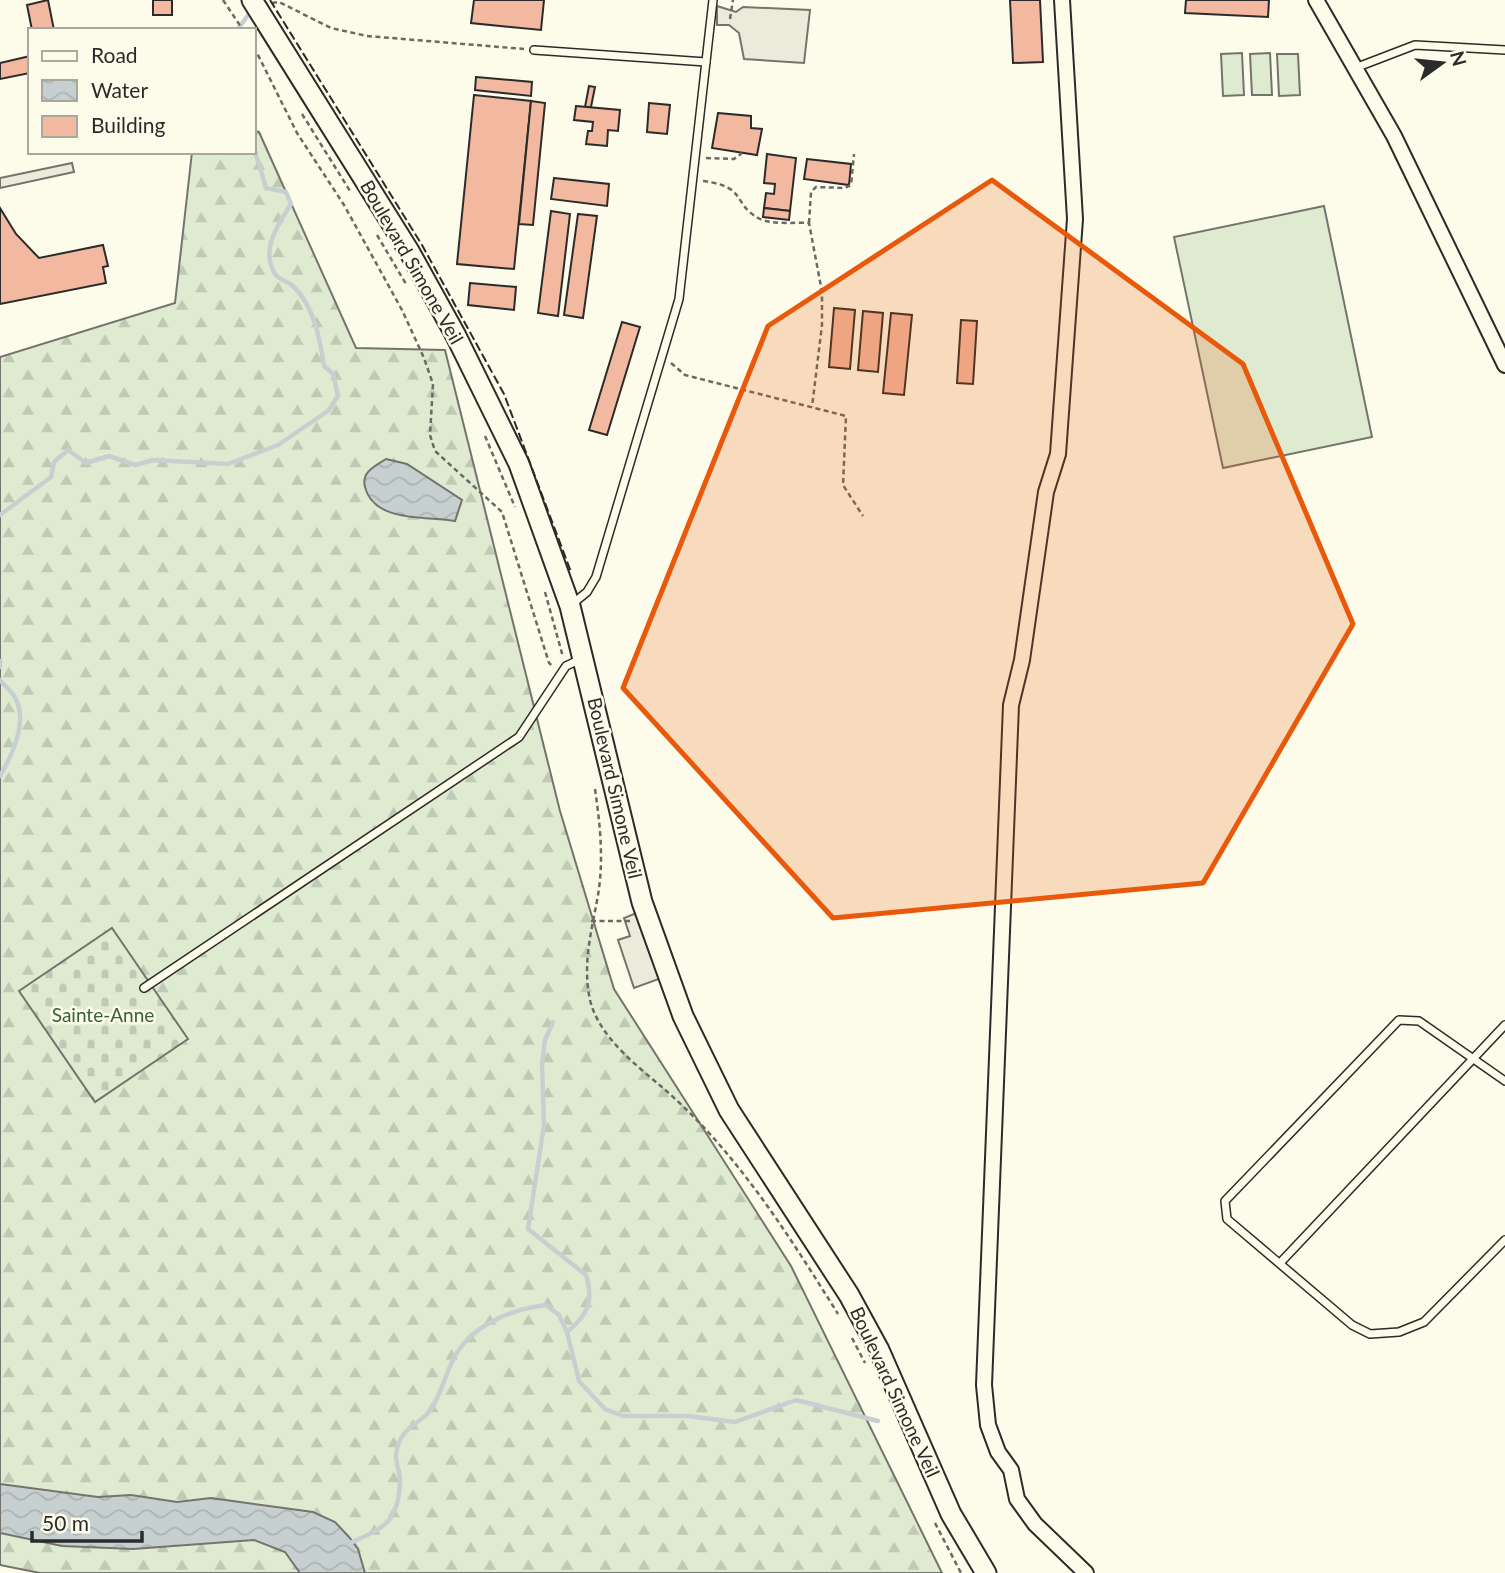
<svg xmlns="http://www.w3.org/2000/svg" width="1505" height="1573" viewBox="0 0 1505 1573" font-family="Lato,sans-serif">
<style>
.forest{fill:url(#forest-firs);stroke:#74746e;stroke-width:2}
.cemetery{fill:url(#cemetery-stones);stroke:#74746e;stroke-width:2}
.garden{fill:#deebd1;stroke:#74746e;stroke-width:2}
.parking{fill:#eceadb;stroke:#74746e;stroke-width:2}
.water{fill:url(#water-waves);stroke:#74746e;stroke-width:2}
.lines{fill:none;stroke-linecap:round;stroke-linejoin:round}
.stream{stroke:#c7d0d0;stroke-width:4.5}
.building{fill:#f2b8a0;stroke:#2b2b2b;stroke-width:2}
.lane-casing{stroke:#2b2b2b;stroke-width:10}
.street-casing{stroke:#2b2b2b;stroke-width:18}
.secondary-casing{stroke:#2b2b2b;stroke-width:23}
.path{stroke:#6a6964;stroke-width:2.5;stroke-dasharray:5 3.5;stroke-linecap:butt}
.lane{stroke:#fdfbea;stroke-width:7}
.street{stroke:#fdfbea;stroke-width:14}
.secondary{stroke:#fdfbea;stroke-width:19}
.fence{stroke:#2b2b2b;stroke-width:2;stroke-dasharray:9 3.5;stroke-linecap:butt}
.marked{fill:#e8590c;fill-opacity:0.2;stroke:#e8590c;stroke-width:5;stroke-linejoin:round}
.labels{text-anchor:middle;stroke-width:5;stroke-linejoin:round;paint-order:stroke}
.street-label{font-size:19px;fill:#2b2b2b;stroke:#fdfbea}
.park-label{font-size:19px;fill:#34623c;stroke:#fdfbea}
</style>
<defs>
<pattern id="forest-firs" width="22" height="20" patternUnits="userSpaceOnUse" patternTransform="scale(1.75)"><rect width="22" height="20" fill="#deebd1"/><path d="M5 1l3.5 6h-7zM16 11l3.5 6h-7z" fill="#bfcab4"/></pattern>
<pattern id="cemetery-stones" width="16" height="16" patternUnits="userSpaceOnUse" patternTransform="scale(1.75)"><rect width="16" height="16" fill="#deebd1"/><path d="M2 7V4a2 2 0 0 1 4 0v3zM10 15v-3a2 2 0 0 1 4 0v3z" fill="#bfcab4"/></pattern>
<pattern id="water-waves" width="16" height="10" patternUnits="userSpaceOnUse" patternTransform="scale(1.75)"><rect width="16" height="10" fill="#c7d0d0"/><path d="M0 5q4-4 8 0t8 0" fill="none" stroke="#abb3b3"/></pattern>
</defs>
<rect width="100%" height="100%" fill="#fdfbea"/>
<polygon class="forest" points="254,131 259,132 356,348 445,350 560,811 614,989 791,1266 942,1573 40,1573 0,1565 0,357 175,303 192,152 254,152"/>
<polygon class="cemetery" points="112,928 188,1039 95,1102 19,991"/>
<g class="garden">
<polygon points="1242,53 1244,95 1223,96 1221,54"/>
<polygon points="1270,53 1272,95 1252,95 1250,54"/>
<polygon points="1277,54 1298,54 1300,95 1279,96"/>
<polygon points="1324,206 1372,437 1223,468 1174,237"/>
</g>
<g class="parking">
<polygon points="717,6 736,12 743,7 810,10 804,63 744,59 739,33 729,25 717,25"/>
<polygon points="72,163 74,172 0,188 0,178"/>
<polygon points="644,910 667,976 634,988 618,940 630,936 624,918"/>
</g>
<g class="water">
<path d="M386,459L407,464L462,500L455,521C427,516 374,523 365,487C361,472 375,466 386,459Z"/>
<polygon points="0,1484 98,1497 131,1495 177,1502 211,1498 313,1512 335,1522 349,1537 358,1549 365,1573 300,1573 285,1552 254,1540 133,1549 62,1546 0,1533"/>
</g>
<g class="lines">
<g class="stream">
<polyline points="237,30 252,10"/>
<path d="M0,515L51,477L54,462L68,450L86,463L109,456L135,465L153,460L228,464L278,445L328,411L338,396L333,374L324,366C320,339 314,306 293,286C288,281 279,280 275,274C260,249 278,225 291,204L286,192L266,188L254,148"/>
<polyline points="0,661 0,667"/>
<path d="M0,680C6,688 14,692 17,702C27,725 11,757 0,776"/>
<path d="M553,1022L545,1040L542,1064L544,1125L528,1229L586,1275C594,1301 588,1315 567,1332"/>
<path d="M348,1544C383,1528 399,1524 400,1480C400,1471 395,1462 396,1454C401,1424 419,1427 431,1409C441,1394 445,1376 453,1360C469,1326 511,1309 546,1305L559,1315L567,1332L579,1381L605,1409L623,1416H688L735,1422L796,1400L878,1421"/>
</g>
</g>
<g class="building">
<polygon points="48,0 54,30 32,30 27,5"/>
<rect x="153" y="0" width="19" height="15"/>
<polygon points="474,0 544,0 541,30 471,23"/>
<polygon points="1010,0 1040,0 1043,62 1013,63"/>
<polygon points="1186,0 1269,0 1268,17 1185,13"/>
<polygon points="30,56 30,73 0,79 0,63"/>
<polygon points="476,77 532,82 531,96 475,90"/>
<polygon points="589,86 595,87 591,107 585,107"/>
<polygon points="474,95 531,101 514,269 457,264"/>
<polygon points="531,101 545,103 533,225 519,224"/>
<polygon points="649,103 670,105 667,134 647,132"/>
<polygon points="576,106 620,110 618,131 608,130 607,146 586,144 588,131 592,131 593,122 574,120"/>
<polygon points="718,113 751,116 751,128 762,129 757,155 712,148"/>
<polygon points="767,154 796,158 790,211 764,208 766,193 774,194 775,184 764,183"/>
<polygon points="807,159 851,164 849,185 804,179"/>
<polygon points="554,178 609,184 607,206 551,199"/>
<polygon points="0,208 16,234 39,258 103,245 108,266 103,267 106,283 0,304"/>
<polygon points="764,208 790,211 789,220 763,217"/>
<polygon points="551,211 570,214 558,316 538,313"/>
<polygon points="578,214 597,216 583,318 564,315"/>
<polygon points="470,283 516,287 514,310 468,305"/>
<polygon points="834,308 855,310 850,369 829,367"/>
<polygon points="863,311 883,313 878,372 858,370"/>
<polygon points="891,313 912,315 904,395 883,393"/>
<polygon points="961,320 977,321 973,384 957,383"/>
<polygon points="622,322 640,327 607,435 589,430"/>
</g>
<g class="lines">
<g class="lane-casing">
<g id="lane">
<polyline points="534,50 706,62"/>
<polyline points="1355,68 1415,45 1505,50"/>
<polyline points="571,605 587,592 596,577 679,299 713,0"/>
<polyline points="144,988 519,737 566,666 581,659"/>
<polyline points="1505,1081 1419,1021 1399,1020 1225,1201 1227,1219 1352,1325 1370,1334 1399,1332 1424,1322 1505,1240"/>
<polyline points="1280,1263 1505,1025"/>
</g>
</g>
<g class="street-casing">
<g id="street">
<polyline points="1062,0 1075,219 1058,454 1046,492 1022,660 1011,705 984,1385 988,1425 998,1452 1011,1470 1017,1499 1035,1524 1086,1573"/>
<polyline points="1316,0 1394,136 1505,365"/>
</g>
</g>
<g class="secondary-casing">
<polyline id="secondary" points="252,0 409,251 455,334 519,464 570,606 642,902 683,1016 729,1110 849,1295 879,1350 951,1514 986,1573"/>
</g>
<g class="path">
<polyline points="223,0 243,30"/>
<polyline points="272,3 279,2 331,28 367,36 524,49"/>
<polyline points="730,19 733,0"/>
<polyline points="254,47 297,133 344,205 402,310 424,358 433,384 430,435 435,451 502,512 549,663 554,667"/>
<polyline points="302,114 350,191"/>
<polyline points="706,158 734,159 742,153"/>
<path d="M703,181C749,187 731,204 760,219C772,225 795,222 809,223L822,292V325L812,407"/>
<polyline points="809,223 811,192 816,187 845,188 851,185 854,154"/>
<polyline points="377,235 406,284"/>
<polyline points="671,363 685,375 846,416 843,485 863,516"/>
<polyline points="485,436 515,507"/>
<polyline points="545,592 563,657"/>
<path d="M595,789C600,824 604,859 598,895C592,930 582,963 590,1000C599,1037 636,1065 663,1088C736,1151 788,1234 838,1314"/>
<polyline points="591,921 630,921"/>
<polyline points="852,1338 865,1363"/>
<polyline points="935,1523 961,1573"/>
</g>
<use href="#lane" class="lane"/>
<use href="#street" class="street"/>
<use href="#secondary" class="secondary"/>
<polyline class="fence" points="270,0 422,245 504,394 571,572"/>
</g>
<path class="marked" d="M992,180L1243,364L1353,624L1203,883L833,918L623,688L768,326Z"/>
<g class="labels">
<g class="street-label">
<text transform="translate(412 262) rotate(60)" y="7">Boulevard Simone Veil</text>
<text transform="translate(615 788) rotate(77)" y="7">Boulevard Simone Veil</text>
<text transform="translate(895 1392) rotate(65)" y="7">Boulevard Simone Veil</text>
</g>
<g class="park-label">
<text x="103" y="1022">Sainte-Anne</text>
</g>
</g>
<rect x="28" y="28" width="228" height="126" fill="#fdfbea" stroke="#a9a89e" stroke-width="2"/>
<rect x="42" y="51" width="35" height="10" fill="#fdfbea" stroke="#a9a89e" stroke-width="2"/>
<text x="91" y="63" font-size="21" fill="#2b2b2b">Road</text>
<rect x="42" y="80" width="35" height="21" fill="url(#water-waves)" stroke="#a9a89e" stroke-width="2"/>
<text x="91" y="98" font-size="21" fill="#2b2b2b">Water</text>
<rect x="42" y="116" width="35" height="21" fill="#f2b8a0" stroke="#a9a89e" stroke-width="2"/>
<text x="91" y="133" font-size="21" fill="#2b2b2b">Building</text>
<g transform="translate(1442 63) rotate(75)" stroke="#fdfbea" stroke-width="5" paint-order="stroke">
<path d="M0-5L12 26L0 18L-12 26Z" fill="#2b2b2b"/>
<text y="-10" font-size="19" font-weight="bold" text-anchor="middle" fill="#2b2b2b">N</text>
</g>
<path d="M32 1531v10h110v-10" fill="none" stroke="#2b2b2b" stroke-width="3.5"/>
<text x="42" y="1531" font-size="21" fill="#2b2b2b" stroke="#fdfbea" stroke-width="5" paint-order="stroke">50 m</text>
</svg>
